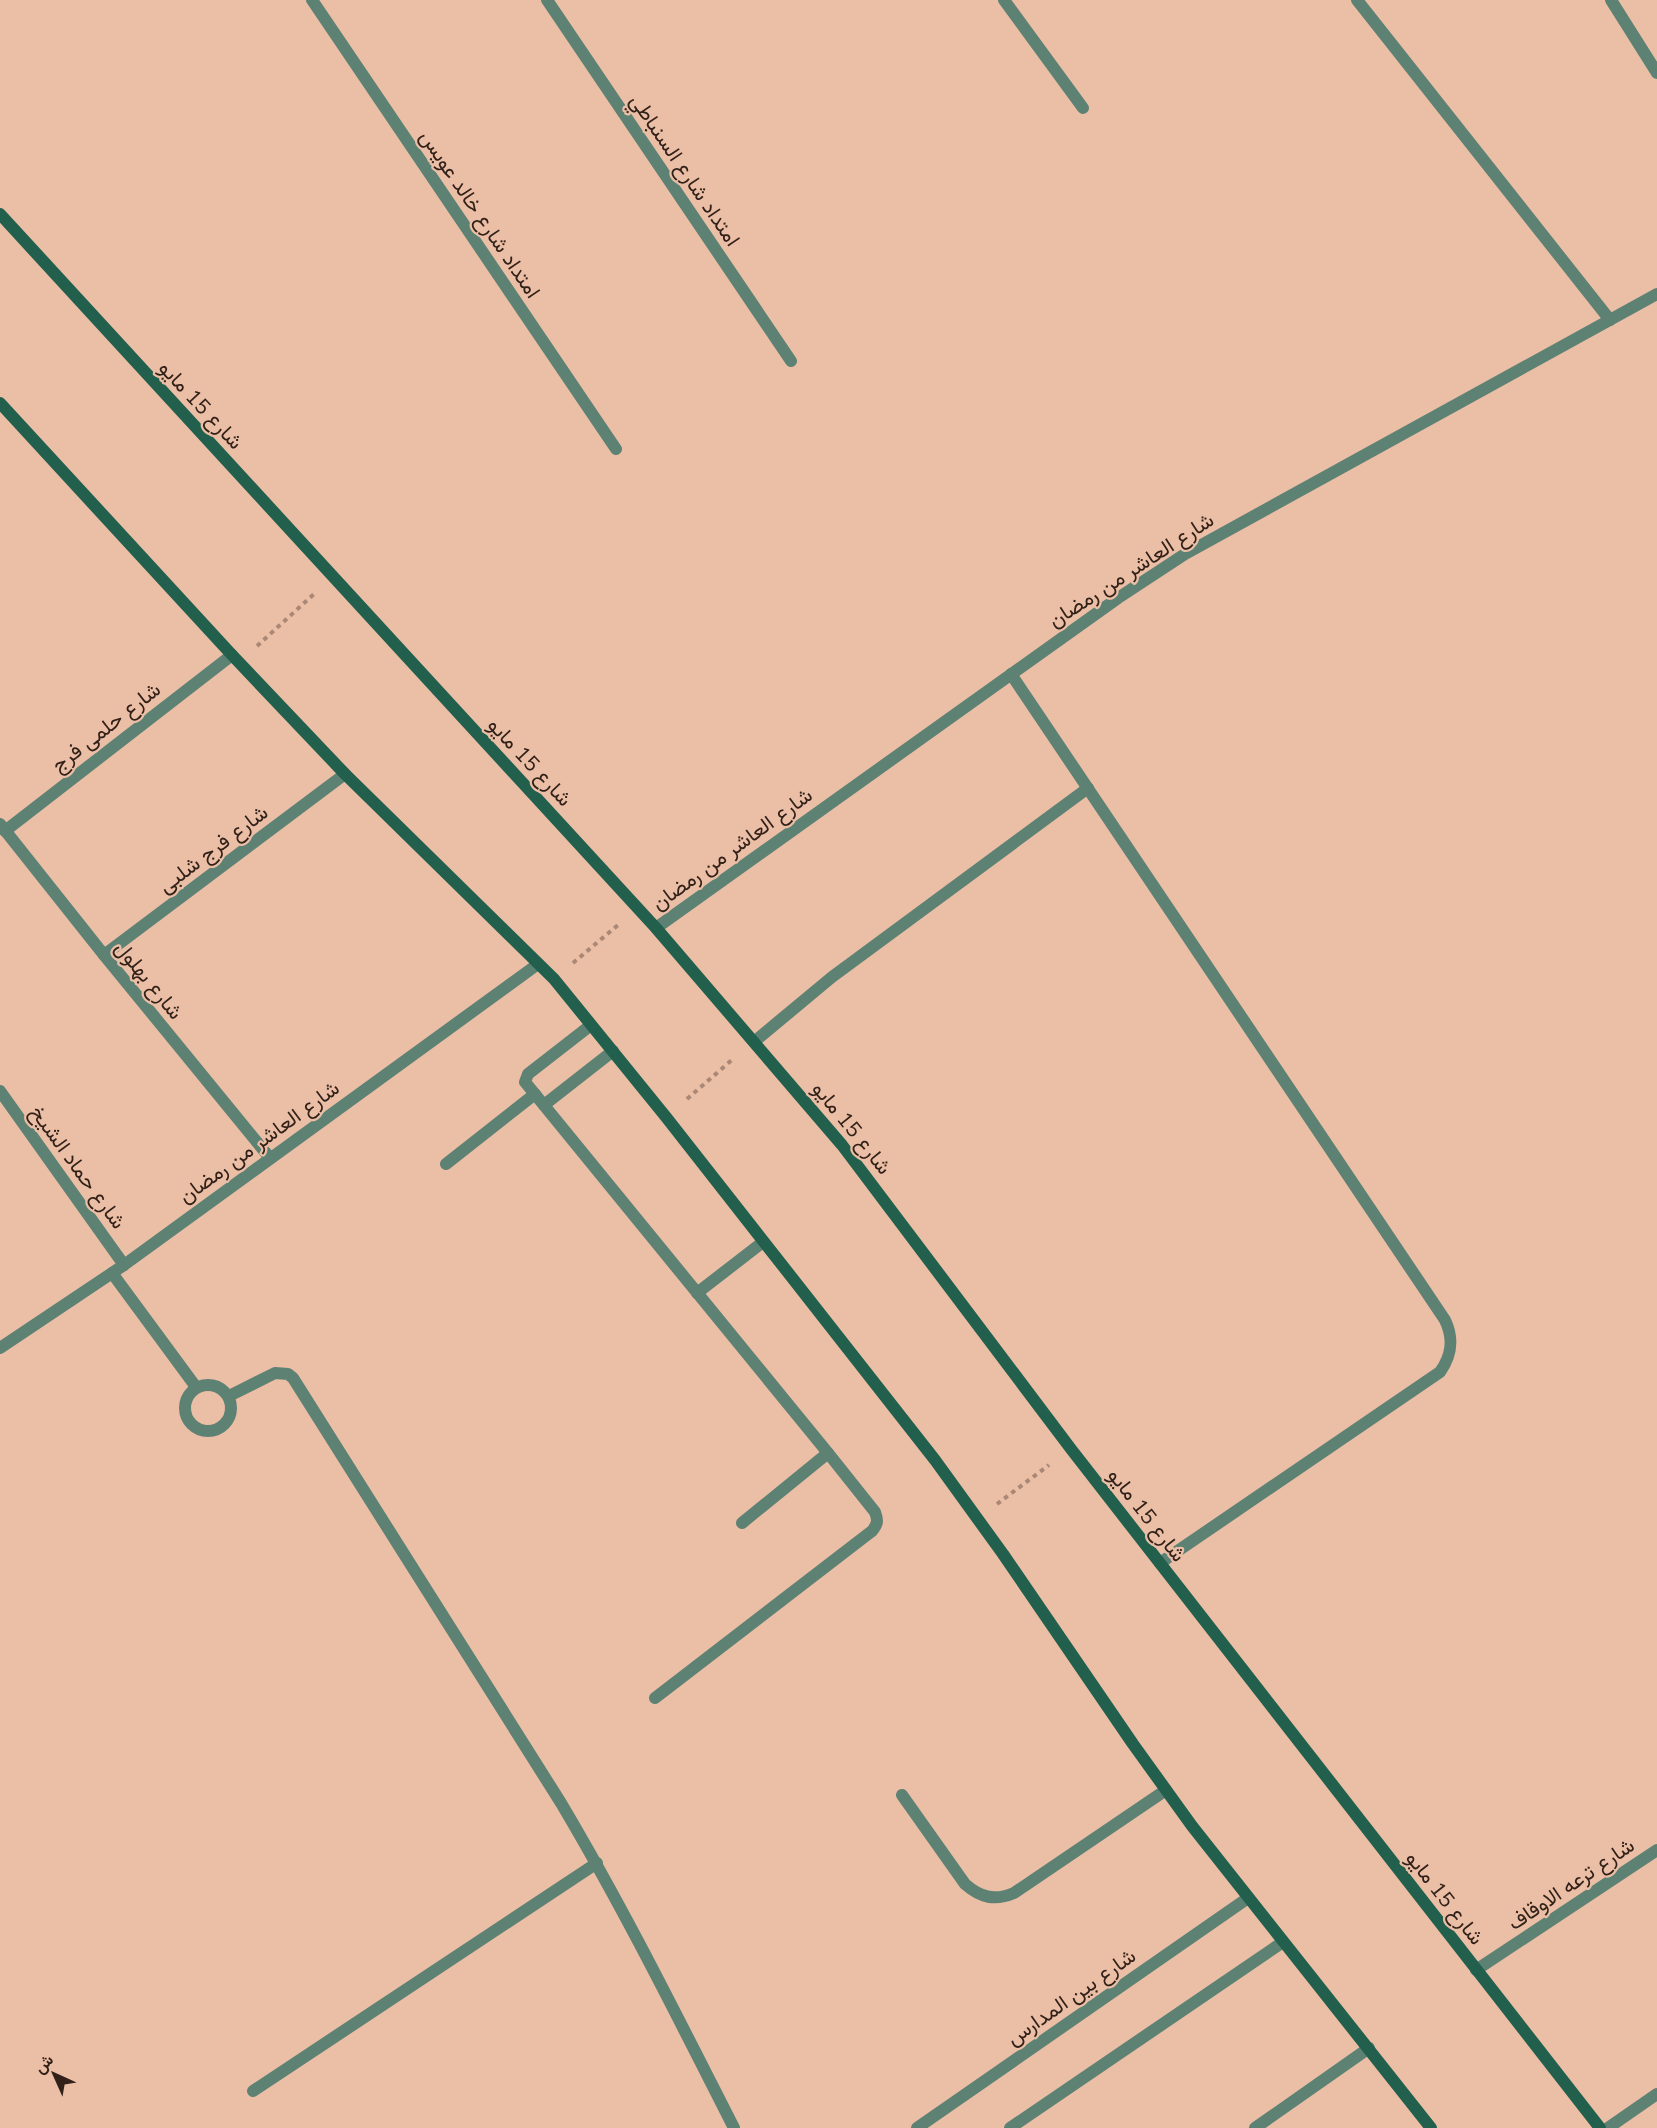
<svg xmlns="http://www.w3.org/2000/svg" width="1657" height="2128" viewBox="0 0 1657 2128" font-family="'Nunito Sans',Vazirmatn,sans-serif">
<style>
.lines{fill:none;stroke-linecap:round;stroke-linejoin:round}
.path{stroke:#ab8875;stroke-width:4;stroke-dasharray:4.5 4.5;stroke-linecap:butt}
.service{stroke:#5d8274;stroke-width:12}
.minor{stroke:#5d8274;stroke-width:12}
.tertiary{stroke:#5d8274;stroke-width:12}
.secondary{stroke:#22604d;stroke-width:12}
.labels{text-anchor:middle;stroke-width:4.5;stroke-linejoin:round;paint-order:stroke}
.street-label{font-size:21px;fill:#322118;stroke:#ebbea6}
</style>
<rect width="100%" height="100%" fill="#ebbea6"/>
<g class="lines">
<g class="path">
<polyline points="257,646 314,594"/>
<polyline points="573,963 618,925"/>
<polyline points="687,1099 733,1059"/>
<polyline points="997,1504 1049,1465"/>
</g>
<g class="service">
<polyline points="1357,0 1610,320"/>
<path d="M1011,674L1445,1320C1454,1339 1452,1355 1440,1372L1160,1563"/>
<path d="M591,1025L528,1074L525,1082L828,1453L875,1512C878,1520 878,1524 872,1531L655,1698"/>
<polyline points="755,1041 832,977 1088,788"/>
<polyline points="544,1105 613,1051"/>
<polyline points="446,1164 535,1094"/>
<polyline points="112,1273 196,1387"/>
<polyline points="697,1293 763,1242"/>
<circle cx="208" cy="1408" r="23"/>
<path d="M229,1396L275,1373L288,1374L293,1378L561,1803C624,1909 678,2018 734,2128"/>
<polyline points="742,1523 828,1453"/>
<path d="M902,1795L965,1884C981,1898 995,1901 1014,1893L1166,1790"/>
<polyline points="253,2091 597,1863"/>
</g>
<g class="minor">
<polyline points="312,0 616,449"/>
<polyline points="547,0 791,361"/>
<polyline points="1004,0 1083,108"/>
<polyline points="1611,0 1657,73"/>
<polyline points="0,824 104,955 270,1158"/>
<polyline points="5,831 232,655"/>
<polyline points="656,928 1118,598 1185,554 1657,294"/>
<polyline points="104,955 345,774"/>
<polyline points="0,1091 124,1265"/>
<polyline points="1476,1970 1657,1850"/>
<polyline points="917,2128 1248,1898"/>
<polyline points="1010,2128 1283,1942"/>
<polyline points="1255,2128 1369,2048"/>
<polyline points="1608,2128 1657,2094"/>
</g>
<polyline class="tertiary" points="0,1348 124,1265 538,964"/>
<g class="secondary">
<polyline points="0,214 656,928 842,1145 1071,1449 1600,2128"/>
<polyline points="0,403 232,655 345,774 554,979 666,1117 935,1460 1003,1554 1133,1744 1192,1826 1431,2128"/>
</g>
</g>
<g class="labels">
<g class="street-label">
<text transform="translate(685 170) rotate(56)" y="7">امتداد شارع السنباطي</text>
<text transform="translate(480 214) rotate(56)" y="7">امتداد شارع خالد عويس</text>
<text transform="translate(201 405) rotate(47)" y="7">شارع 15 مايو</text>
<text transform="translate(1131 570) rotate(-33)" y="7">شارع العاشر من رمضان</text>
<text transform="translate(106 727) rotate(-38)" y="7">شارع حلمى فرج</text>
<text transform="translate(530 762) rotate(47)" y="7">شارع 15 مايو</text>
<text transform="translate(213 849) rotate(-37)" y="7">شارع فرج شلبى</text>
<text transform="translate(732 849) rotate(-36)" y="7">شارع العاشر من رمضان</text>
<text transform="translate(149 980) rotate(51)" y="7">شارع بهلول</text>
<text transform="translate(852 1128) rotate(51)" y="7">شارع 15 مايو</text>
<text transform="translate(259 1142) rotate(-36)" y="7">شارع العاشر من رمضان</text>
<text transform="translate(78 1167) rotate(54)" y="7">شارع حماد الشيخ</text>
<text transform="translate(1147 1515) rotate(52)" y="7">شارع 15 مايو</text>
<text transform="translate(1571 1884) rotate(-34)" y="7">شارع ترعه الاوقاف</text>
<text transform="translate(1445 1898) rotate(52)" y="7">شارع 15 مايو</text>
<text transform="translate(1071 1997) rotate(-35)" y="7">شارع بين المدارس</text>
</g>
</g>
<g transform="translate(54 2074) rotate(315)" stroke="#ebbea6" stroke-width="4.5" paint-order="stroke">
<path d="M0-4.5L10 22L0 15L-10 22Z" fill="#322118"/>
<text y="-9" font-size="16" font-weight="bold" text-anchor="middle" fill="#322118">ش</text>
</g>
</svg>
